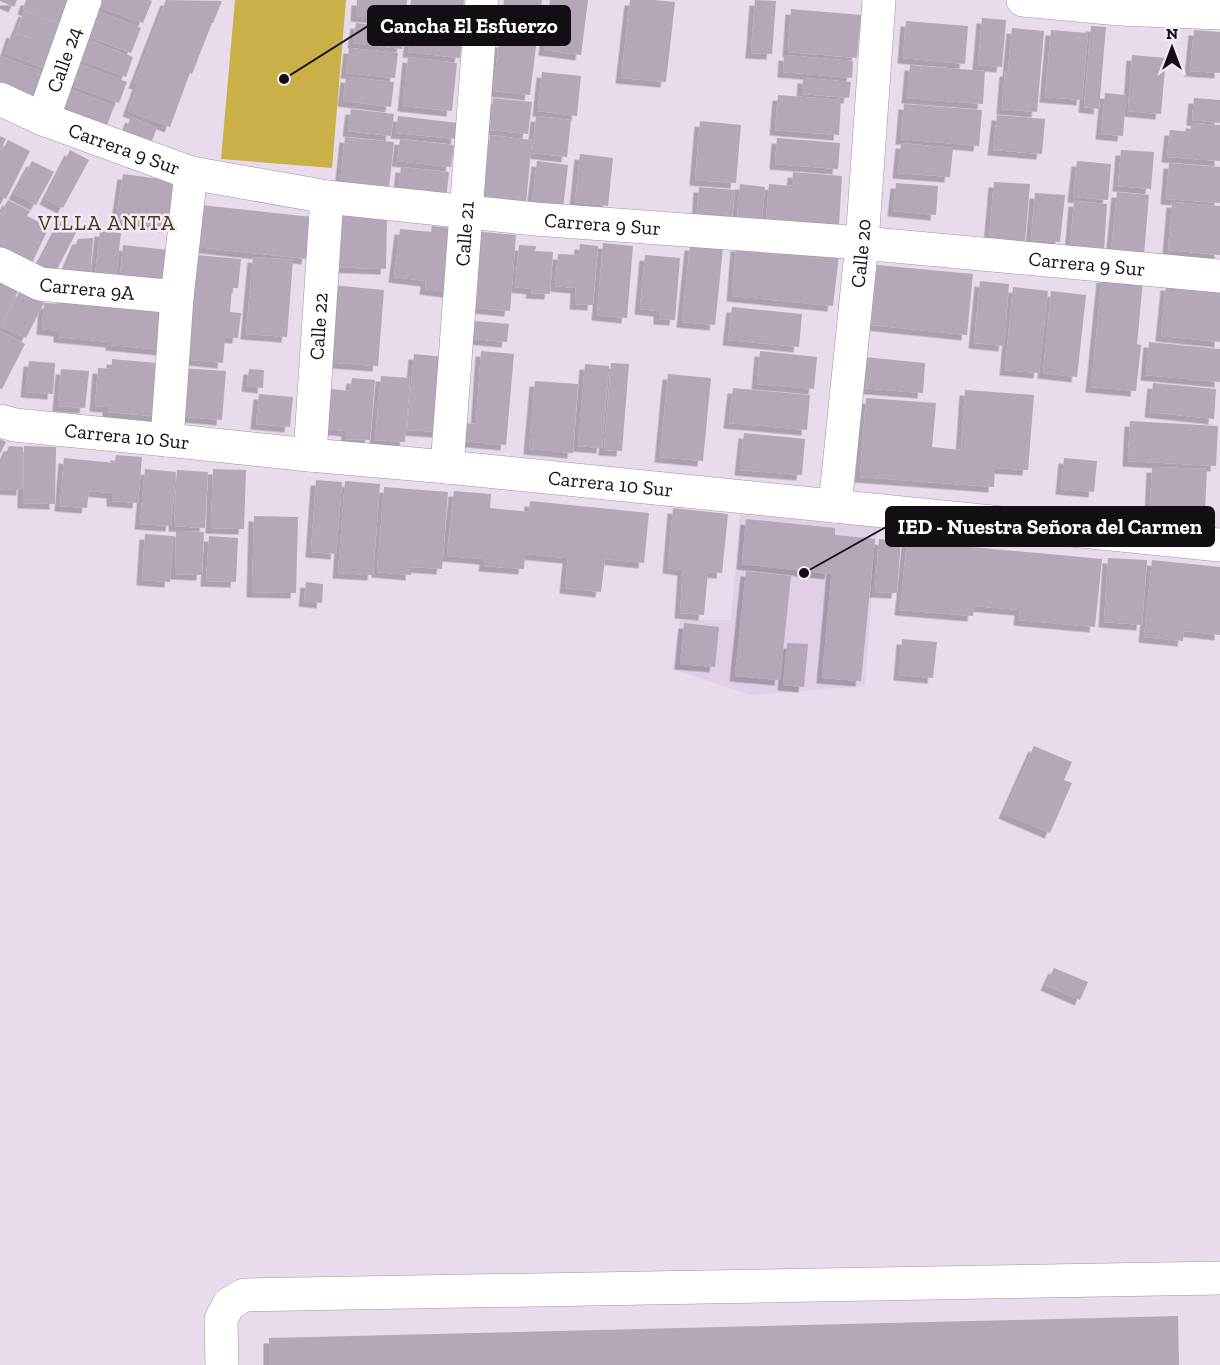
<svg xmlns="http://www.w3.org/2000/svg" width="1220" height="1365" viewBox="0 0 1220 1365" font-family="'Zilla Slab',serif">
<style>
.built{fill:#e1cfe6}
.green{fill:#cbb047}
.building{fill:#b4a7b7;filter:url(#shadow)}
.lines{fill:none;stroke-linecap:round;stroke-linejoin:round}
.minor-casing{stroke:#9e92a2;stroke-width:34}
.minor{stroke:#fff;stroke-width:33}
.labels{text-anchor:middle;stroke-width:5;stroke-linejoin:round;paint-order:stroke}
.street-label{font-size:20px;fill:#120e14;stroke:#f5e8f9}
.neighbourhood-label{font-size:21px;letter-spacing:1.5px;fill:#463c13;stroke:#f5e8f9}
.leader{fill:none;stroke:#120e14;stroke-width:2}
.callout-dot{fill:#120e14;stroke:#f5e8f9;stroke-width:2}
.callout{fill:#120e14;stroke:#120e14;stroke-width:2}
.callout-label{font-size:21px;text-anchor:middle;font-weight:bold;fill:#fff}
</style>
<defs>
<filter id="shadow"><feDropShadow dx="-5.5" dy="5.5" stdDeviation="0" flood-color="#0004"/></filter>
</defs>
<rect width="100%" height="100%" fill="#e8dbec"/>
<polygon class="built" points="740,512 877,526 865,686 751,695 672,669 680,620 731,620"/>
<polygon class="green" points="235,0 346,0 332,168 221,159"/>
<g class="building">
<polygon points="0,0 17,0 14,7 0,1"/>
<polygon points="26,0 66,0 73,3 65,25 23,9"/>
<polygon points="96,0 150,0 152,1 143,23 94,5"/>
<polygon points="166,0 222,1 213,23 212,23 192,74 190,73 170,127 128,111 138,84 134,83"/>
<polygon points="357,0 407,0 405,21 356,16"/>
<polygon points="411,0 464,0 461,30 408,24"/>
<polygon points="504,0 542,0 538,37 500,32"/>
<polygon points="550,0 588,0 581,55 544,50"/>
<polygon points="630,0 654,0 675,2 666,82 621,78"/>
<polygon points="755,0 776,1 772,54 751,53"/>
<polygon points="92,9 141,28 131,53 82,34"/>
<polygon points="791,9 861,15 857,58 788,52"/>
<polygon points="24,11 66,27 49,70 5,53 12,32 42,43 16,32"/>
<polygon points="982,18 1006,20 1002,67 978,65"/>
<polygon points="906,21 968,26 965,64 903,58"/>
<polygon points="356,23 404,28 402,49 353,43"/>
<polygon points="1091,26 1106,27 1099,109 1084,107"/>
<polygon points="1012,28 1044,31 1037,112 1002,109 1005,71 1008,71"/>
<polygon points="411,29 463,34 460,58 408,52"/>
<polygon points="1051,30 1088,33 1082,100 1045,97"/>
<polygon points="1194,30 1220,32 1220,73 1190,71"/>
<polygon points="83,38 133,57 126,77 75,58"/>
<polygon points="499,42 536,46 530,95 493,91"/>
<polygon points="349,48 398,53 395,78 346,73"/>
<polygon points="784,55 853,61 852,78 783,72"/>
<polygon points="1132,55 1166,58 1161,114 1128,111"/>
<polygon points="0,56 48,74 38,101 0,86"/>
<polygon points="408,57 457,63 452,111 403,106"/>
<polygon points="77,63 127,82 119,103 68,84"/>
<polygon points="910,65 985,71 983,104 907,98"/>
<polygon points="542,72 581,76 577,116 538,111"/>
<polygon points="346,77 394,82 391,107 343,101"/>
<polygon points="803,78 851,82 849,98 802,94"/>
<polygon points="67,88 114,106 104,134 56,116"/>
<polygon points="1105,93 1126,95 1123,136 1101,134"/>
<polygon points="778,95 841,100 839,135 775,130"/>
<polygon points="493,98 532,102 528,134 490,130"/>
<polygon points="1194,98 1220,100 1220,123 1192,120"/>
<polygon points="904,104 982,110 979,146 901,139"/>
<polygon points="351,109 394,114 391,136 348,131"/>
<polygon points="997,115 1045,119 1042,154 993,150"/>
<polygon points="398,116 458,123 456,139 396,133"/>
<polygon points="536,116 571,120 567,157 532,153"/>
<polygon points="131,117 157,128 148,150 122,139"/>
<polygon points="700,121 741,125 736,183 695,180"/>
<polygon points="1191,123 1220,125 1220,161 1167,157 1170,130 1191,132"/>
<polygon points="490,135 532,140 526,203 482,198"/>
<polygon points="0,136 6,139 0,151"/>
<polygon points="345,137 394,142 389,188 340,183"/>
<polygon points="777,138 840,143 838,169 775,164"/>
<polygon points="400,139 454,145 451,167 397,161"/>
<polygon points="8,140 30,151 6,199 0,196 0,155"/>
<polygon points="901,143 953,148 950,177 898,173"/>
<polygon points="70,150 89,160 63,208 45,199"/>
<polygon points="1121,150 1154,152 1151,189 1118,186"/>
<polygon points="580,154 613,158 608,206 575,202"/>
<polygon points="32,161 54,172 36,205 14,194"/>
<polygon points="537,161 568,165 563,208 532,204"/>
<polygon points="1077,161 1111,164 1108,200 1073,197"/>
<polygon points="1169,163 1220,167 1220,203 1166,199"/>
<polygon points="401,167 449,172 446,199 398,194"/>
<polygon points="793,172 842,176 839,225 766,219 769,184 792,186"/>
<polygon points="123,174 175,181 168,227 116,220"/>
<polygon points="994,182 1030,184 1025,242 989,239"/>
<polygon points="896,183 938,186 936,215 893,211"/>
<polygon points="740,184 765,187 762,219 737,218"/>
<polygon points="699,187 735,190 732,219 697,216"/>
<polygon points="1117,192 1149,195 1144,255 1111,252"/>
<polygon points="1035,193 1065,195 1060,242 1031,240"/>
<polygon points="8,200 30,211 27,216 49,227 32,263 0,255 0,214"/>
<polygon points="1074,201 1107,204 1104,251 1070,248"/>
<polygon points="1172,202 1220,206 1220,255 1168,250"/>
<polygon points="201,205 312,217 307,259 197,247"/>
<polygon points="327,213 387,215 386,269 326,267"/>
<polygon points="61,221 78,229 53,277 36,269"/>
<polygon points="432,226 463,229 456,293 425,289 426,281 394,277 400,229 431,232"/>
<polygon points="100,231 121,233 116,278 95,276"/>
<polygon points="472,231 516,235 510,311 466,307"/>
<polygon points="93,238 90,278 62,276 78,239"/>
<polygon points="603,243 633,246 627,318 597,315"/>
<polygon points="580,244 598,246 593,305 575,304 576,288 555,286 558,254 579,255"/>
<polygon points="123,245 177,251 173,283 120,277"/>
<polygon points="519,245 536,246 535,251 553,252 550,294 531,293 532,289 515,287"/>
<polygon points="690,245 723,248 715,325 682,322"/>
<polygon points="736,246 839,255 833,306 732,296"/>
<polygon points="197,255 241,259 238,288 232,288 230,312 241,313 238,338 225,337 223,363 182,359"/>
<polygon points="645,255 680,258 675,320 659,319 659,311 640,309"/>
<polygon points="253,257 293,260 287,337 246,334"/>
<polygon points="877,265 973,274 967,335 871,325"/>
<polygon points="1102,277 1143,281 1137,344 1141,345 1136,391 1091,387"/>
<polygon points="0,280 19,289 0,327"/>
<polygon points="980,281 1009,284 1004,346 974,343"/>
<polygon points="331,285 384,290 378,366 324,362"/>
<polygon points="1166,285 1220,290 1220,342 1161,336"/>
<polygon points="1013,287 1048,291 1039,373 1005,370"/>
<polygon points="20,290 44,303 26,338 2,327"/>
<polygon points="1051,291 1086,295 1077,377 1043,373"/>
<polygon points="62,293 167,302 163,350 111,345 111,342 59,337 59,331 42,329 44,303 62,304"/>
<polygon points="732,307 802,314 799,347 728,340"/>
<polygon points="464,320 509,324 507,342 463,338"/>
<polygon points="0,331 25,344 2,389 0,389"/>
<polygon points="1149,342 1220,349 1220,382 1146,375"/>
<polygon points="481,351 514,354 506,445 462,441 463,423 476,424"/>
<polygon points="760,351 817,357 814,389 757,384"/>
<polygon points="414,354 444,357 438,432 407,430"/>
<polygon points="864,357 925,363 923,393 861,388"/>
<polygon points="112,359 168,364 164,417 108,412 108,407 95,406 98,368 112,369"/>
<polygon points="29,361 55,363 53,394 26,392"/>
<polygon points="611,363 629,364 622,451 604,450"/>
<polygon points="585,364 609,366 602,448 578,446"/>
<polygon points="180,368 226,371 222,420 176,416"/>
<polygon points="61,369 89,371 85,408 58,406"/>
<polygon points="249,369 264,370 263,388 247,386"/>
<polygon points="668,374 711,378 703,461 660,457"/>
<polygon points="381,376 410,378 405,442 375,440"/>
<polygon points="352,378 375,380 370,440 346,439 347,431 328,429 331,389 350,391"/>
<polygon points="535,381 578,384 573,453 529,449"/>
<polygon points="1153,383 1216,389 1214,419 1150,412"/>
<polygon points="733,388 810,395 807,430 729,423"/>
<polygon points="965,390 1034,395 1028,470 995,468 994,487 860,477 866,398 936,403 932,447 961,450"/>
<polygon points="259,394 293,397 290,427 256,424"/>
<polygon points="1130,421 1218,426 1216,466 1128,461"/>
<polygon points="744,433 805,439 802,475 740,470"/>
<polygon points="0,439 6,442 0,454"/>
<polygon points="9,446 23,447 22,490 0,489 0,467"/>
<polygon points="24,446 56,447 55,504 23,503"/>
<polygon points="116,455 142,457 138,503 112,501 112,493 89,491 87,508 60,506 64,458 115,463"/>
<polygon points="1064,458 1097,461 1094,492 1061,489"/>
<polygon points="1152,467 1207,469 1205,511 1150,509"/>
<polygon points="145,469 176,472 171,526 140,524"/>
<polygon points="213,469 246,470 244,529 211,528"/>
<polygon points="177,470 208,472 205,528 174,526"/>
<polygon points="316,480 342,482 336,554 311,552"/>
<polygon points="345,481 380,484 373,575 338,573"/>
<polygon points="384,487 448,492 442,569 411,567 411,575 377,572"/>
<polygon points="454,491 491,494 490,508 529,512 530,501 649,513 644,563 605,559 601,592 565,588 568,558 525,554 524,569 484,566 485,559 447,556"/>
<polygon points="673,508 728,514 722,573 708,572 704,615 680,613 683,570 668,568"/>
<polygon points="254,516 298,517 296,593 252,592"/>
<polygon points="746,519 835,528 835,535 875,539 861,681 822,678 834,545 830,574 742,564"/>
<polygon points="176,531 204,532 202,575 175,574"/>
<polygon points="145,534 173,536 170,582 142,580"/>
<polygon points="209,536 238,538 236,582 206,581"/>
<polygon points="879,539 901,541 897,593 875,592"/>
<polygon points="907,541 1102,559 1095,627 1019,620 1020,610 974,606 973,616 900,610"/>
<polygon points="1108,558 1147,560 1142,625 1104,622"/>
<polygon points="1152,560 1220,567 1220,635 1184,631 1183,641 1144,637"/>
<polygon points="746,571 791,576 780,680 735,676"/>
<polygon points="306,582 323,584 322,603 304,601"/>
<polygon points="684,623 719,627 715,667 680,664"/>
<polygon points="902,639 937,642 933,678 899,675"/>
<polygon points="787,643 808,644 804,687 783,685"/>
<polygon points="1034,746 1072,762 1064,780 1072,783 1050,833 1004,813"/>
<polygon points="1054,968 1088,982 1080,1000 1046,985"/>
<polygon points="1178,1316 1179,1365 269,1365 269,1338"/>
</g>
<g class="lines">
<g class="minor-casing">
<g id="minor">
<polyline points="1023,0 1120,9 1220,13"/>
<path id="s1" d="M0,99L43,119L191,173L327,197L535,219L862,243L1220,276"/>
<path id="s2" d="M43,119L85,0"/>
<path id="s3" d="M0,264L40,284L177,297"/>
<path id="s4" d="M0,421L15,425L167,440L310,455L447,467L1220,545"/>
<polyline points="167,440 177,297 191,173"/>
<path id="s5" d="M310,455L327,197"/>
<path id="s6" d="M447,467L482,0"/>
<path id="s7" d="M835,506L862,243L879,0"/>
<polyline points="222,1365 221,1319 229,1304 244,1295 1220,1278"/>
</g>
</g>
<use href="#minor" class="minor"/>
</g>
<g class="labels">
<g class="street-label">
<text dy="7" stroke="none"><textPath href="#s2" startOffset="63">Calle 24</textPath></text>
<text dy="7" stroke="none"><textPath href="#s1" startOffset="134">Carrera 9 Sur</textPath></text>
<text dy="7" stroke="none"><textPath href="#s1" startOffset="620">Carrera 9 Sur</textPath></text>
<text dy="7" stroke="none"><textPath href="#s6" startOffset="234">Calle 21</textPath></text>
<text dy="7" stroke="none"><textPath href="#s7" startOffset="254">Calle 20</textPath></text>
<text dy="7" stroke="none"><textPath href="#s1" startOffset="1106">Carrera 9 Sur</textPath></text>
<text dy="7" stroke="none"><textPath href="#s3" startOffset="92">Carrera 9A</textPath></text>
<text dy="7" stroke="none"><textPath href="#s5" startOffset="129">Calle 22</textPath></text>
<text dy="7" stroke="none"><textPath href="#s4" startOffset="128">Carrera 10 Sur</textPath></text>
<text dy="7" stroke="none"><textPath href="#s4" startOffset="614">Carrera 10 Sur</textPath></text>
</g>
<g class="neighbourhood-label">
<text x="107" y="230">VILLA ANITA</text>
</g>
</g>
<path class="leader" d="M284 79L368 26M804 573L886 527"/>
<g class="callout-dot">
<circle cx="284" cy="79" r="6"/>
<circle cx="804" cy="573" r="6"/>
</g>
<g class="callout">
<rect x="368" y="6" width="202" height="39" rx="6"/>
<rect x="886" y="507" width="328" height="39" rx="6"/>
</g>
<g class="callout-label">
<text x="469" y="33">Cancha El Esfuerzo</text>
<text x="1050" y="534">IED - Nuestra Señora del Carmen</text>
</g>
<g transform="translate(1172 48)" stroke="#f5e8f9" stroke-width="4.5" paint-order="stroke">
<path d="M0-4.5L10 22L0 15L-10 22Z" fill="#120e14"/>
<text y="-9" font-size="16" font-weight="bold" text-anchor="middle" fill="#120e14">N</text>
</g>
</svg>
